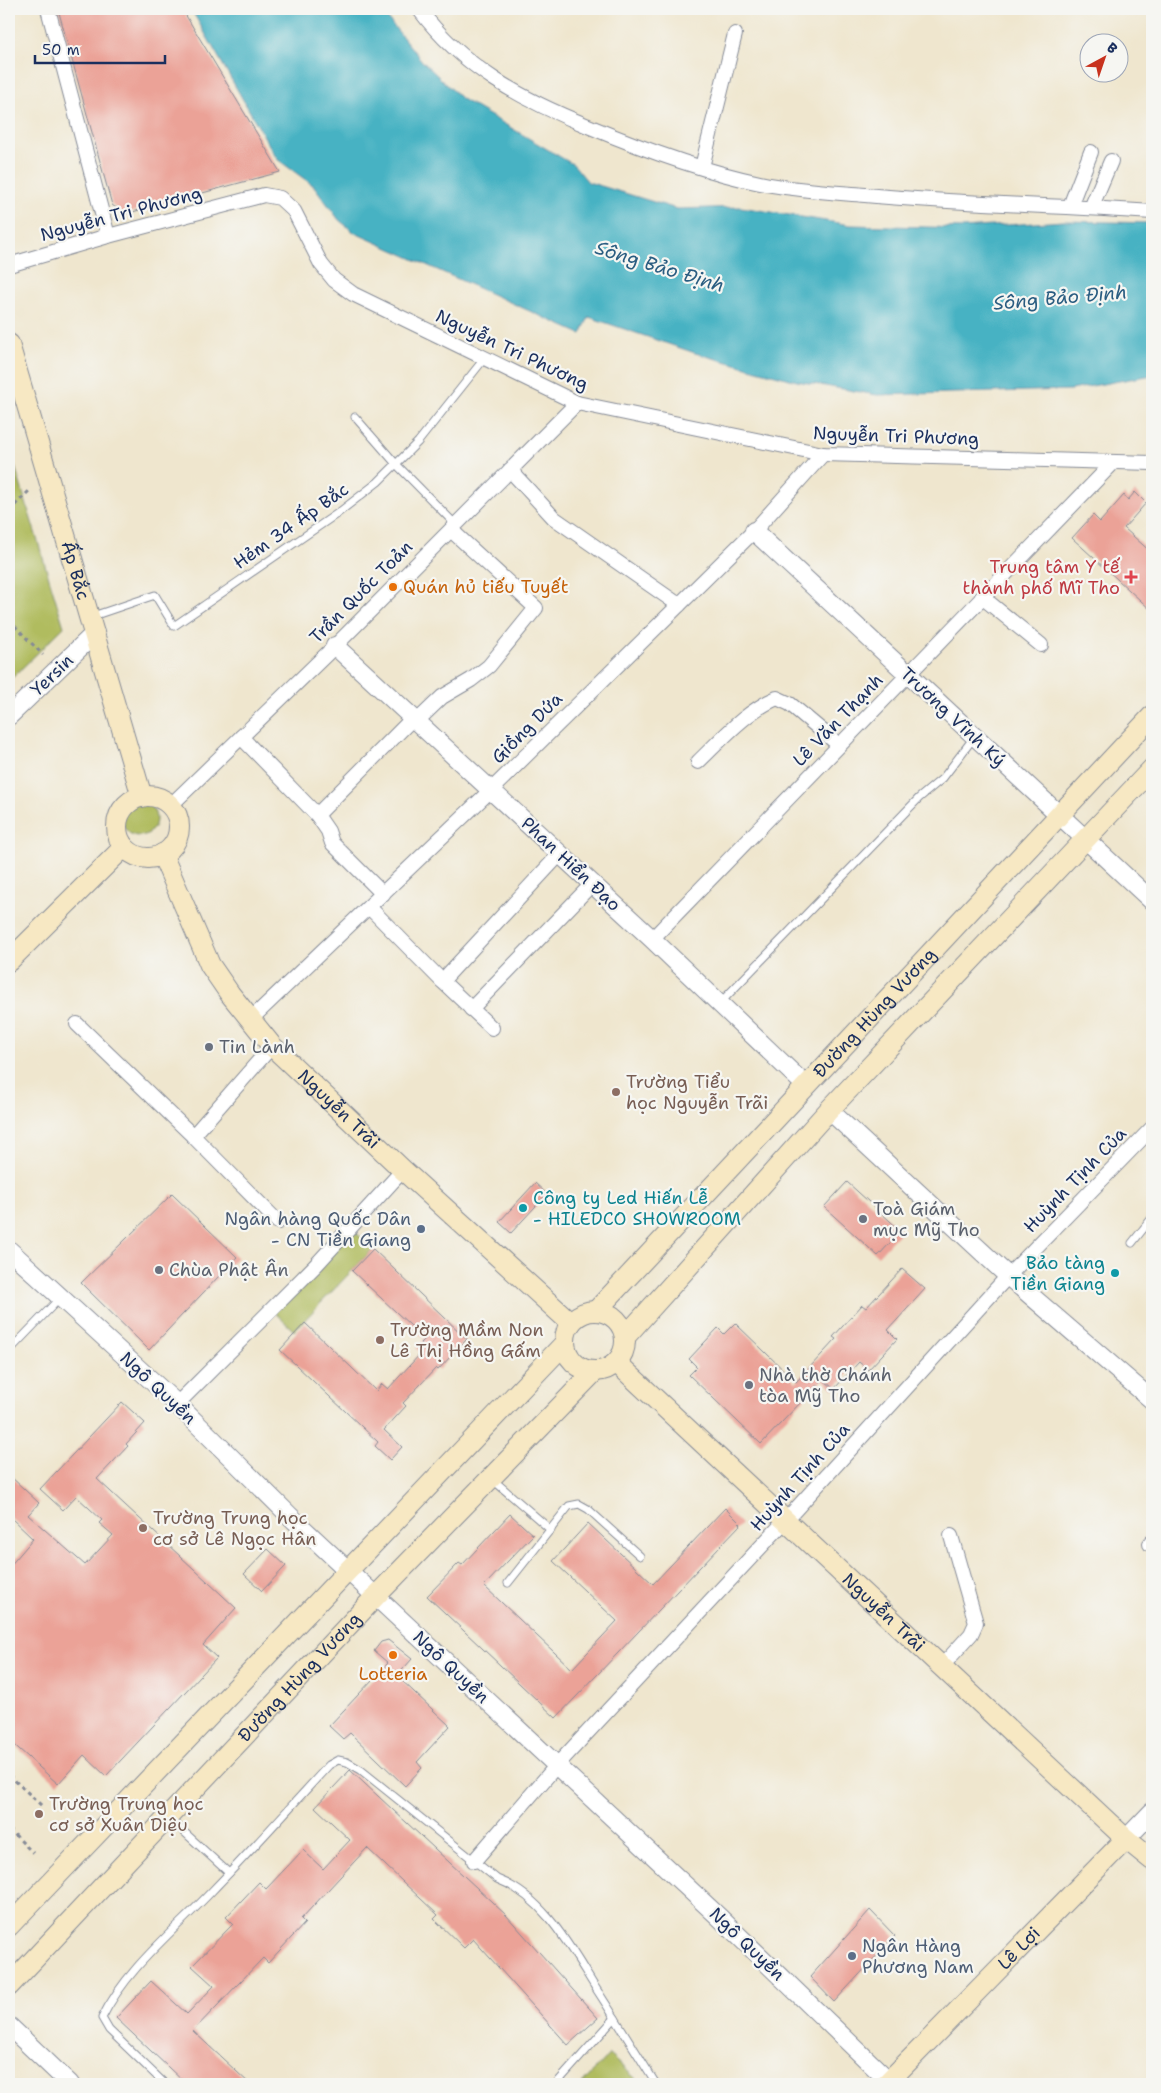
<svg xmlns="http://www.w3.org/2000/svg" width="1161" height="2093" viewBox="0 0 1161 2093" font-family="'Shantell Sans',sans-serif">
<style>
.green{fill:#b0bc5e;stroke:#66765e}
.water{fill:#46b2c3;stroke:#307090}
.building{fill:#eba297}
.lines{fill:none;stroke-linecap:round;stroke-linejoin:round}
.service-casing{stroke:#858a96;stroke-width:9}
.minor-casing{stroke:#858a96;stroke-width:16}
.tertiary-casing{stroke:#858a96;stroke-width:20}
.secondary-casing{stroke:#858a96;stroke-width:22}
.path{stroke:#858a96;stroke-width:3;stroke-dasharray:4 4;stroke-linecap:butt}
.service{stroke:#fff;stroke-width:7}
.minor{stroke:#fff;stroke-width:14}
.tertiary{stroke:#fff;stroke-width:18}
.secondary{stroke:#f7e8c3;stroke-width:20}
.health-dot{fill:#e0444e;stroke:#f6f6f2;stroke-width:2}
.food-dot{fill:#e8710a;stroke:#f6f6f2;stroke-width:2}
.worship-dot{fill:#6b7280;stroke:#f6f6f2;stroke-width:2}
.education-dot{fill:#8d6e63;stroke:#f6f6f2;stroke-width:2}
.culture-dot{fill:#0f9aa8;stroke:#f6f6f2;stroke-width:2}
.service-dot{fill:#5c6f8a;stroke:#f6f6f2;stroke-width:2}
.labels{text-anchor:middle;stroke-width:4.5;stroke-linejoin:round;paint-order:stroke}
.street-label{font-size:18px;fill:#1b2f5e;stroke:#f6f6f2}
.health-label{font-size:18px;fill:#be3a42;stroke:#f6f6f2;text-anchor:end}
.food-label{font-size:18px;fill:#c56008;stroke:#f6f6f2;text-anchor:start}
.worship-label{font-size:18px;fill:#5b616d;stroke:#f6f6f2;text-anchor:start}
.education-label{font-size:18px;fill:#785e54;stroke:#f6f6f2;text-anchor:start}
.culture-label{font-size:18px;fill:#0d838f;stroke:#f6f6f2;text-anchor:start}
.service-label{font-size:18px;fill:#4e5e75;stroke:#f6f6f2;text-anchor:end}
.water-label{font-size:19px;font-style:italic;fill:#2a5d81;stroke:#f6f6f2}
</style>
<rect width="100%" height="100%" fill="#f6f6f2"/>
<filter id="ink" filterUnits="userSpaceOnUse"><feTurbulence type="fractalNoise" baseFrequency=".02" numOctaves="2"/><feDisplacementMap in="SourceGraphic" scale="10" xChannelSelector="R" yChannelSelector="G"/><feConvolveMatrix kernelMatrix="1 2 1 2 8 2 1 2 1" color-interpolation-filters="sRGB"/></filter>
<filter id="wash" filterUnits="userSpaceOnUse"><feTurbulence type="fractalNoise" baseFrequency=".0096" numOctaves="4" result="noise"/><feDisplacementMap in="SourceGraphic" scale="20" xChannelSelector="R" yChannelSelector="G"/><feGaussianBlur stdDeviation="1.12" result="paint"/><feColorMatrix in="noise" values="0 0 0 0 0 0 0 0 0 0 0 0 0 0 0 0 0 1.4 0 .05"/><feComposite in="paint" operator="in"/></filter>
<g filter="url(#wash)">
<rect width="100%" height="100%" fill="#efe6ce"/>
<g class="green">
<polygon points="9,447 64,627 9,681"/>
<circle cx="139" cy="819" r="17"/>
<polygon points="348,1225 373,1249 294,1331 269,1307"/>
<polygon points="609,2055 642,2084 582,2084"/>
</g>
<polygon class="water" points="191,9 380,9 422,61 462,99 574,165 588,182 677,209 741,207 850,225 964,228 1063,221 1152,223 1152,375 1070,390 877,395 797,381 695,353 589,317 581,334 355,233 339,220 314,186 277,159"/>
<g id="blocks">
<g class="building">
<polygon points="58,9 182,9 280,172 125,214 112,205"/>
<polygon points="1135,492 1146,503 1124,528 1152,553 1152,611 1072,538 1093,515 1100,522 1124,495 1128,500"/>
<polygon points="847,1182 901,1231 878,1256 824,1207"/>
<polygon points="535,1183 547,1194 511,1233 499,1222"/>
<polygon points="172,1194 237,1257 149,1350 81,1283"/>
<polygon points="373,1249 467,1339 438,1370 436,1368 403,1403 406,1406 384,1430 402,1447 390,1460 375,1446 378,1442 280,1350 305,1323 376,1391 382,1384 388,1389 421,1353 416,1348 425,1339 352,1271"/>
<polygon points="902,1269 925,1289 888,1330 897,1339 868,1370 859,1362 834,1389 823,1379 761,1444 689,1375 697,1367 689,1359 718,1328 724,1334 735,1323 796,1382 836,1339 833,1337 862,1305 866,1308"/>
<polygon points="122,1402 145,1423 126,1444 128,1446 97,1479 236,1608 203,1645 217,1658 106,1776 84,1755 58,1784 9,1740 9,1567 33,1539 9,1516 9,1475 39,1503 28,1515 85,1565 113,1535 99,1523 102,1520 76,1496 63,1510 40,1489"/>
<polygon points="725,1508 741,1524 556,1718 427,1596 459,1563 462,1565 510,1514 533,1535 484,1586 572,1669 617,1621 553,1561 588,1523 653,1584"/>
<polygon points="268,1549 286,1566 262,1591 244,1574"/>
<polygon points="388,1640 412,1659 397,1676 450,1726 417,1762 422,1768 405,1786 350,1733 343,1739 329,1726 388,1663 374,1651 381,1642"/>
<polygon points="350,1770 506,1915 598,2018 568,2045 473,1939 464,1948 434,1919 438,1915 367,1848 301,1919 305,1923 268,1963 263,1958 193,2031 250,2084 186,2084 116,2018 151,1981 187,2014 214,1986 192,1966 233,1924 226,1917 259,1882 266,1889 303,1850 323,1869 350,1840 315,1807"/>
<polygon points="870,1910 895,1936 834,2002 810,1977"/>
</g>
</g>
</g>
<g filter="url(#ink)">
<use href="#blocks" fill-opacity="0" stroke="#858a96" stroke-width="1"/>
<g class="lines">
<g class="service-casing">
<g id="service">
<polyline points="355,417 396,464 456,525"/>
<polyline points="90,617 155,595 174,626 338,513 378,482 418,442 484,359"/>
<polyline points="721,1002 919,798 943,778 975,736"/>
<polyline points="1132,1243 1152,1218"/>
<polyline points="9,1351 60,1298"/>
<polyline points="492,1479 551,1530"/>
<polyline points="508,1583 569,1506 579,1504 588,1509 640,1556"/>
<polyline points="170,1819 229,1873"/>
<path d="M165,2084L109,2030L102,2018C126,1969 174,1931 212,1891C252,1850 290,1807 329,1765L338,1760L347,1762L361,1770L497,1879C544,1897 570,1947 595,1987C616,2019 636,2052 656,2084"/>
<polyline points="556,2084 615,2018"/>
</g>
</g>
<g class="minor-casing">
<g id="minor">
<polyline points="48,9 108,236"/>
<path d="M419,9C463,68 521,99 588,126C643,149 701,171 760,183C794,190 830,192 865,195C961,204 1057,205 1152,212"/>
<polyline points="702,167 735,34"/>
<polyline points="1070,206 1091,152"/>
<polyline points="1091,208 1111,161"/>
<polyline points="9,265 108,236 264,195 280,198 294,211 321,264 334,280 353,294 577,403 823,454 1152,463"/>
<polyline points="510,470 554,518 679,605"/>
<polyline points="982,597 1041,645"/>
<polyline points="416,722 442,697 471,680 489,666 536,608 451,530"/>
<polyline points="241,737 317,815 328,831 332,843 383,894"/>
<path d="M698,762C722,739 746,711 777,698L790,704L839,745"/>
<polyline points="170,806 335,646 577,403"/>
<polyline points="317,815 413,718"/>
<polyline points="369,907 442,981 559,855"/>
<polyline points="652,939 1114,462"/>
<polyline points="442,981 492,1028"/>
<polyline points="471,1009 592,884"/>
<polyline points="250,1020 491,790 679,605 754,531 823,454"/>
<polyline points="77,1024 193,1136"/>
<polyline points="272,1046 193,1136 278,1222"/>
<polyline points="177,1404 316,1265 403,1170"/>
<polyline points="1150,1544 1152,1542"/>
<polyline points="942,1666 971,1634 976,1623 951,1536"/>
<polyline points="474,1861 557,1765 785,1521 1008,1276 1152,1128"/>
</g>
</g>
<g class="tertiary-casing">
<g id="tertiary">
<polyline points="754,531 1152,901"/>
<polyline points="335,646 652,939 805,1085"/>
<polyline points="9,716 95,633"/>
<polyline points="829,1110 1008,1276 1152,1400"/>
<polyline points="9,1250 177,1404 295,1521 718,1916 892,2084"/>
<polyline points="1126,1839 1152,1812"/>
<polyline points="9,2026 70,2084"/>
</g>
</g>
<g class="secondary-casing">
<g id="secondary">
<path id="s1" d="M9,344L142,797"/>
<circle cx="148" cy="827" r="31"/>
<path id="s2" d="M162,854L210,965L230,994L272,1046L403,1170L571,1323"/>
<polyline points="9,961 124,847"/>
<circle cx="595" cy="1341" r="30"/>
<path id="s3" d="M596,1311L1152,716"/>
<polyline points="625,1337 829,1110 1152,769"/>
<path id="s4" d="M617,1363L1126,1839L1152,1860"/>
<polyline points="9,1926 564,1344"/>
<path id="s5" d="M9,1986L375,1597L594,1372"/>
<path id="s6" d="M886,2084L1126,1839"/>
</g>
</g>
<g class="path">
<polyline points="9,511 29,491"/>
<polyline points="9,620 43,655"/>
<polyline points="9,1775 43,1807"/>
<polyline points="9,1829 33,1853"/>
</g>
<use href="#service" class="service"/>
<use href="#minor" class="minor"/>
<use href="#tertiary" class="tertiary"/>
<use href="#secondary" class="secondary"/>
</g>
</g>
<path class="health-dot" d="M1128.5 569.5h5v5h5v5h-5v5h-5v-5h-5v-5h5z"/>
<g class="food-dot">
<circle cx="393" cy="587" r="5"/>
<circle cx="393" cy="1655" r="5"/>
</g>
<g class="worship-dot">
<circle cx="209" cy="1047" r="5"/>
<circle cx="863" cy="1219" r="5"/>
<circle cx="159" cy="1270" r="5"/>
<circle cx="749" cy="1385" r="5"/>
</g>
<g class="education-dot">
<circle cx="616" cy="1092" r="5"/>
<circle cx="380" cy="1340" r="5"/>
<circle cx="143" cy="1528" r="5"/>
<circle cx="39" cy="1814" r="5"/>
</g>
<g class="culture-dot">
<circle cx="523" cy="1208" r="5"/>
<circle cx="1115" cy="1273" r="5"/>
</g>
<g class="service-dot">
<circle cx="421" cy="1229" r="5"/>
<circle cx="852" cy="1956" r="5"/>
</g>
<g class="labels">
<g class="street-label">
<text transform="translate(121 214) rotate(-15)" y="6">Nguyễn Tri Phương</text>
<text transform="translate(512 350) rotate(25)" y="6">Nguyễn Tri Phương</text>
<text transform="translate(896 436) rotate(2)" y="6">Nguyễn Tri Phương</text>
<text transform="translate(291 526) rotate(-35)" y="6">Hẻm 34 Ấp Bắc</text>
<text dy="6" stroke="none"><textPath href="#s1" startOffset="236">Ấp Bắc</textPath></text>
<text transform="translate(361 592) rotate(-45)" y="6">Trần Quốc Toản</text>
<text transform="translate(52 675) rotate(-44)" y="6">Yersin</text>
<text transform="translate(953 717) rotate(43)" y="6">Trương Vĩnh Ký</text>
<text transform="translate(838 720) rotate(-46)" y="6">Lê Văn Thạnh</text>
<text transform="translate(527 728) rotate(-45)" y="6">Giồng Dứa</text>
<text transform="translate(571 864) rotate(43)" y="6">Phan Hiển Đạo</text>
<text dy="6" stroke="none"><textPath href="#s3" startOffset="408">Đường Hùng Vương</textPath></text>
<text dy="6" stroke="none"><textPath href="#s2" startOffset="315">Nguyễn Trãi</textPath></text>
<text transform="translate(1075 1180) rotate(-46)" y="6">Huỳnh Tịnh Của</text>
<text transform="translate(158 1388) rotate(43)" y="6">Ngô Quyền</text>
<text transform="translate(800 1477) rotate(-48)" y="6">Huỳnh Tịnh Của</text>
<text dy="6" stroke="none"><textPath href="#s4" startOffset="365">Nguyễn Trãi</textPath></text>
<text transform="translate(451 1667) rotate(43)" y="6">Ngô Quyền</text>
<text dy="6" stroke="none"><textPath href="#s5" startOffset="424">Đường Hùng Vương</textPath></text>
<text transform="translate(747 1944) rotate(44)" y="6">Ngô Quyền</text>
<text dy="6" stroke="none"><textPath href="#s6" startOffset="190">Lê Lợi</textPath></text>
</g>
<g class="health-label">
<text x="1120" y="573">Trung tâm Y tế<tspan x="1120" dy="21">thành phố Mĩ Tho</tspan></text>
</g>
<g class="food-label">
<text x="403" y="593">Quán hủ tiếu Tuyết</text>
<text x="393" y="1680" text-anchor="middle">Lotteria</text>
</g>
<g class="worship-label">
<text x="219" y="1053">Tin Lành</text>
<text x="873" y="1215">Toà Giám<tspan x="873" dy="21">mục Mỹ Tho</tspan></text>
<text x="169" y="1276">Chùa Phật Ân</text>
<text x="759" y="1381">Nhà thờ Chánh<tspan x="759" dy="21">tòa Mỹ Tho</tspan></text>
</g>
<g class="education-label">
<text x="626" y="1088">Trường Tiểu<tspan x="626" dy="21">học Nguyễn Trãi</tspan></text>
<text x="390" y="1336">Trường Mầm Non<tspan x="390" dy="21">Lê Thị Hồng Gấm</tspan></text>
<text x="153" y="1524">Trường Trung học<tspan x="153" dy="21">cơ sở Lê Ngọc Hân</tspan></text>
<text x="49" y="1810">Trường Trung học<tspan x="49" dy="21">cơ sở Xuân Diệu</tspan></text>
</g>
<g class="culture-label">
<text x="533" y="1204">Công ty Led Hiến Lễ<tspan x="533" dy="21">- HILEDCO SHOWROOM</tspan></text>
<text x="1105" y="1269" text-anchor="end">Bảo tàng<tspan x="1105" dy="21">Tiền Giang</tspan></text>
</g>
<g class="service-label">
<text x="411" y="1225">Ngân hàng Quốc Dân<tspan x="411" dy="21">- CN Tiền Giang</tspan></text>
<text x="862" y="1952" text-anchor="start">Ngân Hàng<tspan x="862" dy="21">Phương Nam</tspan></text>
</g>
<g class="water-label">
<text transform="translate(660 266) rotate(17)" y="7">Sông Bảo Định</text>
<text transform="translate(1060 297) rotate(-5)" y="7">Sông Bảo Định</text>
</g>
</g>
<rect width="1161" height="2093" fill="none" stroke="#f6f6f2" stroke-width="30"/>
<g transform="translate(1104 58) rotate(40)"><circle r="24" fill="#f6f6f2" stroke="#9ea6b7"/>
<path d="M0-4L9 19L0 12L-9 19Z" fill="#c8321e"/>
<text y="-8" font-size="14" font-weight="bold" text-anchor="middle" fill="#1b2f5e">B</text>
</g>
<path d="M35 55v8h130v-8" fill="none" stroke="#1b2f5e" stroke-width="2.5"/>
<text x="42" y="55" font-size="15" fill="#1b2f5e" stroke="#f6f6f2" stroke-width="4" paint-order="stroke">50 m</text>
</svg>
